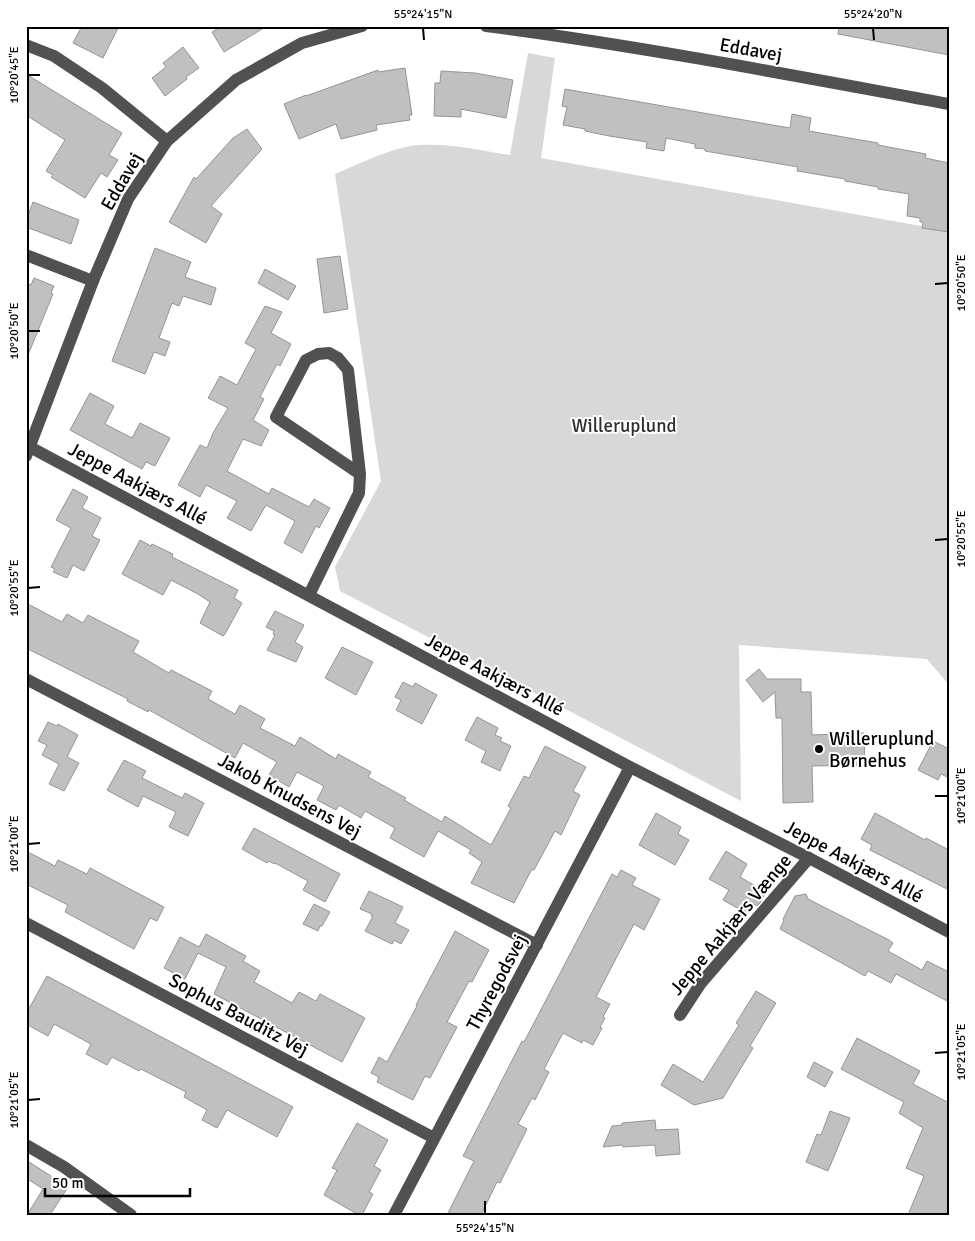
<svg xmlns="http://www.w3.org/2000/svg" width="975" height="1241" viewBox="0 0 975 1241" font-family="Signika,sans-serif">
<style>
.green{fill:#d8d8d8}
.building{fill:#c0c0c0;stroke:#959595}
.lines{fill:none;stroke-linecap:round;stroke-linejoin:round}
.minor{stroke:#515151;stroke-width:12}
.ticks{fill:none;stroke:#000;stroke-width:2}
.poi-dot{fill:#000;stroke:#fff;stroke-width:2}
.labels{text-anchor:middle;stroke-width:4;stroke-linejoin:round;paint-order:stroke}
.street-label{font-size:19px;fill:#000;stroke:#fff}
.park-label{font-size:19px;fill:#2f2f2f;stroke:#fff}
.poi-label{font-size:19px;fill:#000;stroke:#fff;text-anchor:start}
.neatline{fill:none;stroke:#000;stroke-width:2}
.ticks-label{font-size:12px;text-anchor:middle;fill:#000}
</style>
<rect width="100%" height="100%" fill="#fff"/>
<path class="green" d="M528,53L555,58L541,158L949,231V685L927,659L739,645L741,801L340,591L335,567L381,481L335,174C359,164 393,147 418,145C449,143 480,150 510,155Z"/>
<g class="building">
<polygon points="82,26 119,26 103,58 73,43"/>
<polygon points="222,26 267,26 224,52 212,32"/>
<polygon points="839,26 949,26 949,55 838,34"/>
<polygon points="183,47 199,68 186,77 187,79 165,96 152,78 166,67 163,63"/>
<polygon points="405,68 412,115 409,115 410,120 376,125 377,130 341,139 336,124 299,139 284,104 306,95 306,96 378,70 378,72"/>
<polygon points="441,71 475,73 513,80 506,118 461,109 461,117 434,116 435,83 440,83"/>
<polygon points="26,74 122,133 109,155 118,160 107,177 101,173 85,198 51,177 53,175 46,171 65,140 26,115"/>
<polygon points="565,89 790,128 792,114 811,118 809,131 878,143 878,145 926,154 925,158 949,163 949,232 922,228 923,222 920,222 920,218 907,216 909,194 878,189 878,187 845,181 845,179 797,171 798,167 705,151 705,149 695,148 695,144 666,138 664,151 646,148 647,142 609,136 585,131 585,129 563,125 567,107 562,106"/>
<polygon points="247,129 262,149 211,206 222,214 206,243 169,222 194,177 196,179 233,138"/>
<polygon points="33,202 79,220 71,244 26,227 26,221"/>
<polygon points="155,248 191,262 185,277 216,288 211,305 183,296 179,306 172,303 159,338 170,342 165,356 154,352 145,374 112,361"/>
<polygon points="340,256 348,309 324,313 317,259"/>
<polygon points="265,269 296,286 288,300 258,283"/>
<polygon points="34,278 54,286 51,293 53,294 28,355 26,355 26,283 31,285"/>
<polygon points="265,306 282,312 271,333 291,344 280,366 277,364 260,397 264,399 253,420 269,430 261,446 243,439 227,471 269,494 272,488 309,507 314,499 330,508 319,528 316,526 302,553 284,543 295,521 266,505 251,531 227,518 237,501 206,485 200,497 178,485 200,445 207,448 213,433 228,408 208,398 220,376 237,385 256,349 245,343"/>
<polygon points="90,393 114,406 105,424 132,438 140,423 170,438 155,466 146,462 142,469 70,430"/>
<polygon points="73,489 88,497 82,508 101,518 92,536 100,540 84,571 73,565 67,578 53,572 55,569 51,567 71,528 56,520"/>
<polygon points="140,540 151,546 152,544 173,554 172,557 238,590 234,598 242,603 225,634 223,636 200,623 210,602 198,594 171,580 163,595 122,574"/>
<polygon points="26,603 62,622 67,614 83,623 88,615 139,641 133,652 169,673 171,670 212,691 208,699 235,714 240,705 265,719 260,728 295,746 300,737 336,759 338,754 371,772 368,777 406,798 404,800 442,822 445,816 491,845 511,808 508,806 524,776 529,778 545,746 586,767 573,791 580,795 561,835 555,831 534,870 532,869 514,903 471,883 482,862 469,853 471,850 438,831 424,857 390,838 395,828 365,811 361,818 339,805 336,810 317,800 324,786 297,772 289,787 269,775 277,762 243,743 235,758 149,710 148,712 127,701 128,699 26,648"/>
<polygon points="275,611 304,625 295,642 303,647 296,662 267,650 275,635 273,634 274,631 266,627"/>
<polygon points="342,647 373,662 356,695 325,678"/>
<polygon points="759,669 767,679 801,679 801,692 811,692 812,735 864,733 865,765 812,766 813,802 783,803 782,718 776,718 775,692 763,702 746,680"/>
<polygon points="403,682 413,687 415,683 437,695 422,724 396,710 401,700 395,697"/>
<polygon points="477,717 498,728 495,735 502,738 500,741 511,746 500,771 481,762 486,751 465,740"/>
<polygon points="48,722 57,726 58,724 78,735 67,757 79,763 64,791 49,784 59,764 42,755 47,745 38,741"/>
<polygon points="933,741 949,749 949,778 941,774 938,780 918,770"/>
<polygon points="124,760 146,771 142,778 182,798 185,793 204,803 188,836 169,827 176,812 143,796 138,807 107,790"/>
<polygon points="656,813 681,827 678,834 689,840 675,865 639,845"/>
<polygon points="875,813 925,840 926,838 949,850 949,890 870,850 872,845 861,839"/>
<polygon points="254,828 340,874 325,902 303,890 308,881 275,863 275,864 268,861 267,863 242,849"/>
<polygon points="26,851 55,866 58,860 87,874 90,868 164,907 157,921 150,918 134,949 65,912 68,905 26,884"/>
<polygon points="726,851 747,864 740,877 766,892 760,903 757,906 754,904 748,914 723,900 729,890 709,879"/>
<polygon points="621,870 636,878 632,885 660,899 644,930 634,924 596,997 610,1004 603,1017 605,1018 600,1027 602,1028 593,1045 583,1040 582,1043 563,1033 544,1069 549,1072 535,1100 532,1098 518,1124 527,1129 500,1183 497,1182 481,1215 447,1215 474,1161 463,1156 522,1041 524,1042 612,874 617,877"/>
<polygon points="369,891 403,907 395,923 409,930 401,944 394,940 392,944 365,931 373,916 371,916 372,914 360,909"/>
<polygon points="806,894 808,899 889,940 893,943 888,951 922,970 927,961 949,972 949,1002 896,974 891,983 868,971 865,976 780,929 784,920 783,919 795,896"/>
<polygon points="314,904 330,912 322,926 320,926 318,931 303,924"/>
<polygon points="455,931 489,950 472,982 469,981 447,1022 457,1027 430,1078 425,1076 413,1100 377,1082 379,1077 371,1073 379,1057 387,1062 417,1006 416,1005"/>
<polygon points="206,934 246,956 243,961 260,971 254,982 292,1003 299,992 316,1001 320,994 365,1018 342,1062 214,994 226,967 198,953 185,979 164,968 180,937 199,947"/>
<polygon points="47,976 293,1107 277,1137 227,1110 217,1128 202,1120 207,1110 184,1097 186,1092 141,1069 139,1071 112,1057 107,1065 86,1054 91,1044 54,1024 48,1036 26,1024 26,1014"/>
<polygon points="756,991 776,1003 750,1046 753,1048 723,1098 694,1105 661,1085 673,1064 703,1082 739,1025 736,1023"/>
<polygon points="857,1038 920,1071 913,1084 949,1103 949,1208 946,1215 908,1215 924,1176 906,1168 923,1128 899,1113 904,1102 841,1069"/>
<polygon points="814,1062 833,1072 825,1087 807,1077"/>
<polygon points="830,1111 850,1118 828,1171 806,1162 817,1134 821,1135"/>
<polygon points="655,1120 656,1130 678,1129 680,1154 656,1156 655,1145 623,1147 623,1145 603,1147 612,1126 622,1125 622,1123"/>
<polygon points="357,1123 388,1140 374,1166 381,1170 369,1192 373,1194 362,1215 359,1215 324,1195 337,1170 332,1168"/>
<polygon points="26,1160 68,1187 50,1215 27,1215 43,1189 26,1178"/>
</g>
<g class="lines">
<g class="minor">
<path d="M486,26C641,46 795,76 949,104"/>
<polyline points="26,45 54,56 102,88 167,141"/>
<polyline points="26,255 93,281"/>
<polyline points="26,445 630,767 809,858 949,932"/>
<polyline points="26,456 93,281 128,199 167,141 236,80 302,43 362,26"/>
<polyline points="309,595 359,493 360,474 348,370 338,358 329,353 318,354 306,360 276,417 360,474"/>
<polyline points="26,679 537,945"/>
<polyline points="26,923 434,1138"/>
<polyline points="680,1015 701,983 809,858"/>
<polyline points="26,1145 64,1167 131,1215"/>
<polyline points="394,1215 630,767"/>
</g>
</g>
<path class="ticks" d="M423,28L424,40M873,28L874,40M28,75H40M935,284L948,283M28,331H40M935,540L948,539M28,588L40,587M935,796H948M28,844L40,843M935,1053L948,1052M28,1100L40,1099M485,1201V1214"/>
<circle class="poi-dot" cx="819" cy="749" r="5"/>
<g class="labels">
<g class="street-label">
<text transform="translate(751 49) rotate(10)" y="7">Eddavej</text>
<text transform="translate(121 181) rotate(-60)" y="7">Eddavej</text>
<text transform="translate(138 483) rotate(28)" y="7">Jeppe Aakjærs Allé</text>
<text transform="translate(495 674) rotate(28)" y="7">Jeppe Aakjærs Allé</text>
<text transform="translate(290 795) rotate(28)" y="7">Jakob Knudsens Vej</text>
<text transform="translate(854 861) rotate(28)" y="7">Jeppe Aakjærs Allé</text>
<text transform="translate(730 924) rotate(-50)" y="7">Jeppe Aakjærs Vænge</text>
<text transform="translate(496 982) rotate(-62)" y="7">Thyregodsvej</text>
<text transform="translate(239 1014) rotate(28)" y="7">Sophus Bauditz Vej</text>
</g>
<g class="park-label">
<text x="624" y="432">Willeruplund</text>
</g>
<g class="poi-label">
<text x="829" y="745">Willeruplund<tspan x="829" dy="22">Børnehus</tspan></text>
</g>
</g>
<rect width="975" height="1241" fill="none" stroke="#ffffff" stroke-width="55"/>
<path d="M45 1188v8h145v-8" fill="none" stroke="#000000" stroke-width="2.5"/>
<text x="52" y="1188" font-size="15" fill="#000000" stroke="#ffffff" stroke-width="4" paint-order="stroke">50 m</text>
<rect x="28" y="28" width="920" height="1186" class="neatline"/>
<g class="ticks-label">
<text x="423" y="18">55°24'15"N</text>
<text x="873" y="18">55°24'20"N</text>
<text transform="translate(14 75) rotate(-90)" y="4">10°20'45"E</text>
<text transform="translate(961 283) rotate(-90)" y="4">10°20'50"E</text>
<text transform="translate(14 331) rotate(-90)" y="4">10°20'50"E</text>
<text transform="translate(961 539) rotate(-90)" y="4">10°20'55"E</text>
<text transform="translate(14 588) rotate(-90)" y="4">10°20'55"E</text>
<text transform="translate(961 796) rotate(-90)" y="4">10°21'00"E</text>
<text transform="translate(14 844) rotate(-90)" y="4">10°21'00"E</text>
<text transform="translate(961 1052) rotate(-90)" y="4">10°21'05"E</text>
<text transform="translate(14 1100) rotate(-90)" y="4">10°21'05"E</text>
<text x="485" y="1232">55°24'15"N</text>
</g>
</svg>
